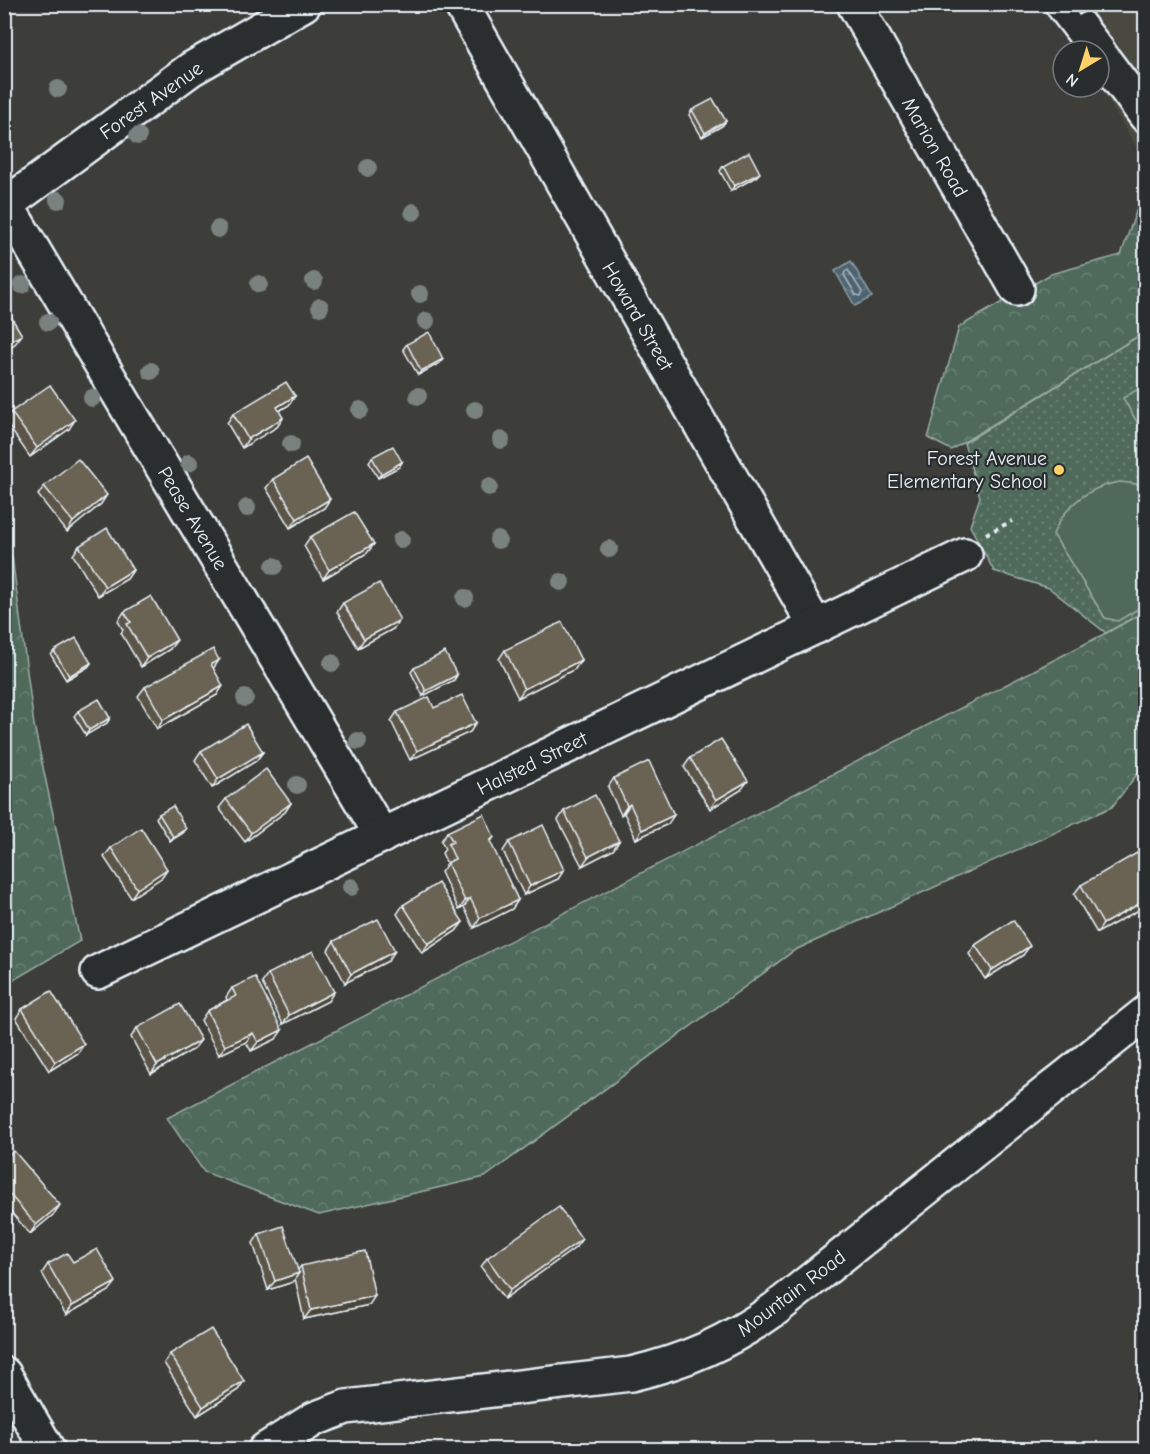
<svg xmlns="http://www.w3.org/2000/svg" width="1150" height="1454" viewBox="0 0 1150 1454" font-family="'Comic Neue',sans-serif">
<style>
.built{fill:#4a4840}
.forest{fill:url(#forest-crowns);stroke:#9caea9;stroke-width:1.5}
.park{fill:url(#park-dots);stroke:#9caea9;stroke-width:1.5}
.garden{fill:#4f6b5a;stroke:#9caea9;stroke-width:1.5}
.water{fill:url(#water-waves);stroke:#8b9ca6;stroke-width:1.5}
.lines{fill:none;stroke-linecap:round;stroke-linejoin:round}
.shore{stroke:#aab8c2;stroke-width:1.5}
.minor-casing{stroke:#e8f1f8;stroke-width:38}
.path{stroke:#e8f1f8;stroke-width:4;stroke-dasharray:4.5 4.5;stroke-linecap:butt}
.minor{stroke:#2a2d2e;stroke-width:33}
.tree{fill:#7a827f}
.wall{fill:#5b5447;stroke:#e8f1f8;stroke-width:1.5}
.shaded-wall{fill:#4a4539;stroke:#e8f1f8;stroke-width:1.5}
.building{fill:#6a6252;stroke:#e8f1f8;stroke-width:1.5}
.poi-dot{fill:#ffd166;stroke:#2a2d2e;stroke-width:2}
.labels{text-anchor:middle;stroke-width:4.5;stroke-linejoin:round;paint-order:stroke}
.street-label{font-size:20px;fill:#e8f1f8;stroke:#2a2d2e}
.poi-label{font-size:20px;fill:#e8f1f8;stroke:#2a2d2e;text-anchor:end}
</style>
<defs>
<pattern id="forest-crowns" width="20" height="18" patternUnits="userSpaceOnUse" patternTransform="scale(1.5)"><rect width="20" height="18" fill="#4f6b5a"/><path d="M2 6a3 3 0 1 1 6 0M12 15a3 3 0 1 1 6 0" fill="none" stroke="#688172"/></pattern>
<pattern id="park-dots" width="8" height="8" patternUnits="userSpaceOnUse" patternTransform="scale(1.5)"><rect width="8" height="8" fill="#4f6b5a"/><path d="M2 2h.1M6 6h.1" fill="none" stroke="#688172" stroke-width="1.8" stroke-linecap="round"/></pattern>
<pattern id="water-waves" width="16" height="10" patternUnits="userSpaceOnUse" patternTransform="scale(1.5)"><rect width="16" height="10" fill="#4d6370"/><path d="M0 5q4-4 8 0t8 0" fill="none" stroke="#677a85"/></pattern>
</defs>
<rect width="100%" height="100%" fill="#3d3d39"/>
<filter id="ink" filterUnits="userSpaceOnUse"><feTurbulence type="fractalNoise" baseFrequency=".0167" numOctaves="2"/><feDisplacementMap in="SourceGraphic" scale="12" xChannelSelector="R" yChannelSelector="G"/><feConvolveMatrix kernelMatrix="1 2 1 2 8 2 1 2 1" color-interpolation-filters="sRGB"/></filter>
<g filter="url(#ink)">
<polygon class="built" points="1050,5 1145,5 1145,162 1099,85 1099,51"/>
<g class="forest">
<polygon points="1145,185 1145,332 951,450 928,438 959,327 1051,274 1121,255"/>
<polygon points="4,556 12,556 34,725 80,941 5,985"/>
<polygon points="1145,611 1145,764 1112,807 795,950 485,1177 319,1215 204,1172 167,1118 1106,633"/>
</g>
<polygon class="park" points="1145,332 1145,611 1106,633 1049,588 994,571 970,526 980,497 964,443"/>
<g class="garden">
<polygon points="1145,385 1145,436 1123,398"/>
<path d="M1120,482L1145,485L1146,604L1118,621L1105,618L1053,534C1066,504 1088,487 1120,482Z"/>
</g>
<polygon class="water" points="851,261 872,297 855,306 835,271"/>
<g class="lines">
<polygon class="shore" points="848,270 862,292 860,296 856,295 844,275 845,272"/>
<g class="minor-casing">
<g id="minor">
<polyline points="461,4 816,627"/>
<polyline points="854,4 1017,289"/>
<polyline points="1062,4 1098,51"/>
<polyline points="1099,53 1146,116"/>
<polyline points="4,201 382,836"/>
<polyline points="4,206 191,69 304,4"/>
<polyline points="98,972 965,555"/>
<polyline points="4,1374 48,1450"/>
<path d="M265,1450L314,1419L346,1407L631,1374C686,1361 729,1342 775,1309L1146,1013"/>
</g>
</g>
<polyline class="path" points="986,534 1012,521"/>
<use href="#minor" class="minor"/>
</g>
<g class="tree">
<circle cx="58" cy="89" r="9"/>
<circle cx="138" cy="136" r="9"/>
<circle cx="368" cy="168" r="9"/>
<circle cx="58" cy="200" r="9"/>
<circle cx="413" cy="212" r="9"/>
<circle cx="218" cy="229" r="9"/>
<circle cx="314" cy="281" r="9"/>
<circle cx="259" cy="284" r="9"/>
<circle cx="22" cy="285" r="9"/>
<circle cx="420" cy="294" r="9"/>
<circle cx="320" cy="307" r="9"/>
<circle cx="426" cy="321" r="9"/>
<circle cx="48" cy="322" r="9"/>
<circle cx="151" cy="371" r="9"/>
<circle cx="418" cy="396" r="9"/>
<circle cx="92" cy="398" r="9"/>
<circle cx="360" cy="410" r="9"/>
<circle cx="475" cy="410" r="9"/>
<circle cx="501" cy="440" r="9"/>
<circle cx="291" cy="444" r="9"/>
<circle cx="189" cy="463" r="9"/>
<circle cx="489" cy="487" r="9"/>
<circle cx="247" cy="508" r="9"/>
<circle cx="401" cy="540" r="9"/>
<circle cx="498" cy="540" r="9"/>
<circle cx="609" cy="549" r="9"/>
<circle cx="274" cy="566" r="9"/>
<circle cx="561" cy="582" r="9"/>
<circle cx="465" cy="598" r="9"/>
<circle cx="332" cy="663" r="9"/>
<circle cx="245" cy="698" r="9"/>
<circle cx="358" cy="741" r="9"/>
<circle cx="297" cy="785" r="9"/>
<circle cx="351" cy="887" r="9"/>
</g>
<g class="wall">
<polygon points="1073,4 1097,4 1079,15"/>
<polygon points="692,110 726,121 722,126 702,137 689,115"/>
<polygon points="723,166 756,177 731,191 720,171"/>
<polygon points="407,344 443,359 440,363 418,375 403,349"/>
<polygon points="295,396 289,405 279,411 283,418 277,427 242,448 227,423 233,414"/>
<polygon points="11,412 69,429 30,457 5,421"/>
<polygon points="372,457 402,462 399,467 378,478 369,462"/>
<polygon points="273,479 330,499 324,508 290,528 266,488"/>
<polygon points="44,486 101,504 67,532 38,495"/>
<polygon points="310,537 374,544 367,553 323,579 304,546"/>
<polygon points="79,546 133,570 127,579 98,596 73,555"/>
<polygon points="343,603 393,629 358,648 337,612"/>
<polygon points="124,612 170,649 141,667 121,633 123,630 118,621"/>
<polygon points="505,650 581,660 575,669 518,698 499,659"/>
<polygon points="54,651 91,663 88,667 66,680 51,655"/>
<polygon points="219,660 213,668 217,695 157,729 138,696 145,687"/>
<polygon points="414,668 457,675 454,680 423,696 411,672"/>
<polygon points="434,708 476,723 470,732 410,760 391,721 397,712"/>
<polygon points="78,711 110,718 107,723 86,735 74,716"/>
<polygon points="201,751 263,752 256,761 212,788 195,760"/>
<polygon points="690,758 741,790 710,809 684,767"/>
<polygon points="614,778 668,824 636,839 624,813 621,815 608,787"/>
<polygon points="226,799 291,803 285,812 245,842 219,808"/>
<polygon points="564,811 619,841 613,850 582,866 558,820"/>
<polygon points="159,814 186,829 183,833 170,841 156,818"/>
<polygon points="447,832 494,837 490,843 518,900 512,909 474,928 464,907 459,910 441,872 447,864 442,853 445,849 441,841"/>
<polygon points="509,842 564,870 558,879 524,895 503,851"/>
<polygon points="111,848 167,869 161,878 131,898 104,857"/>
<polygon points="1081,885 1146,906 1097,933 1074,894"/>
<polygon points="403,905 463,922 456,931 422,953 397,914"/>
<polygon points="334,941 388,961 345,983 328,950"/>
<polygon points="975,945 1023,955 985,979 969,954"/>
<polygon points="268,974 328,1001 283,1024 262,983"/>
<polygon points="232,988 276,1039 251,1051 246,1042 219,1055 201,1020 207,1011 227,1000 226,997"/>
<polygon points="22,1009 78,1053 49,1071 16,1018"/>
<polygon points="137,1028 194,1049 151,1074 131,1037"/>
<polygon points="4,1159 54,1214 30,1234 4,1204"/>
<polygon points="259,1234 298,1270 301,1266 369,1305 304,1319 295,1278 293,1282 268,1290 253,1243"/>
<polygon points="575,1248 504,1299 481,1267 487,1258"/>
<polygon points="73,1262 109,1291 66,1315 42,1273 48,1264"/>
<polygon points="170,1354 244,1381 238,1390 197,1416 164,1363"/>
</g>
<g class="shaded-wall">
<polygon points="1086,4 1097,4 1079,15"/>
<polygon points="726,121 722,126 702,137 705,133"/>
<polygon points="760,173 756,177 731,191 734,186"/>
<polygon points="22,335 15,344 4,350 4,344"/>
<polygon points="443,359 440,363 418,375 421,371"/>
<polygon points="295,396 289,405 270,416 277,407"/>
<polygon points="283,418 277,427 242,448 248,439"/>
<polygon points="75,420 69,429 30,457 37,448"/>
<polygon points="402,462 399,467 378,478 381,474"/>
<polygon points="107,495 101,504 67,532 73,522"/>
<polygon points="330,499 324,508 290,528 297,519"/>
<polygon points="374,544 367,553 323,579 329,570"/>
<polygon points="133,570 127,579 98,596 105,587"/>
<polygon points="400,620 393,629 358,648 364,639"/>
<polygon points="177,640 170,649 141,667 147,658"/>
<polygon points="219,660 213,669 211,664"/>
<polygon points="581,660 575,669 518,698 524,689"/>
<polygon points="91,663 88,667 66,680 69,676"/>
<polygon points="457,675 454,680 423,696 426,691"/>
<polygon points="223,686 217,695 157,729 163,720"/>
<polygon points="110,718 107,723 86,735 89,730"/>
<polygon points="476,723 470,732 410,760 417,751"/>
<polygon points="263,752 256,761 212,788 218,779"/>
<polygon points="748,781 741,790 710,809 716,800"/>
<polygon points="291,803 285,812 245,842 251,833"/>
<polygon points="630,804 624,813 621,815 627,806"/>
<polygon points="674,815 668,824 636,839 642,830"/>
<polygon points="186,829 183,833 170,841 173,837"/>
<polygon points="619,841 613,850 582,866 588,857"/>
<polygon points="167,869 161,878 131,898 137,889"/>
<polygon points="564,870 558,879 524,895 530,886"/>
<polygon points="470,898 464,907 459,910 465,901"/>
<polygon points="518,900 512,909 474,928 480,918"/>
<polygon points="1146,900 1146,906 1097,933 1103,924"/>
<polygon points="463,922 456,931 422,953 428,944"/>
<polygon points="1030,946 1023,955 985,979 992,970"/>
<polygon points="395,951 388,961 345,983 351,974"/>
<polygon points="334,992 328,1001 283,1024 289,1015"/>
<polygon points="282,1030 276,1039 251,1051 258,1042"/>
<polygon points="253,1033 246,1042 219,1055 225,1046"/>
<polygon points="201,1040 194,1049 151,1074 157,1065"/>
<polygon points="84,1044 78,1053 49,1071 55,1062"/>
<polygon points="60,1205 54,1214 30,1234 36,1225"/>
<polygon points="582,1239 575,1248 504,1299 510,1290"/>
<polygon points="299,1273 293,1282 268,1290 275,1281"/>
<polygon points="116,1282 109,1291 66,1315 72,1306"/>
<polygon points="375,1296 369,1305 304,1319 311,1310"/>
<polygon points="244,1381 238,1390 197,1416 203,1407"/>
</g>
<g class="building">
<polygon points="713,99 726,121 705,133 692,110"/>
<polygon points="749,152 760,173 734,186 723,166"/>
<polygon points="4,305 22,335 4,344"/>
<polygon points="429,332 443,359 421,371 407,344"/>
<polygon points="286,382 295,396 277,407 283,418 248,439 233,414"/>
<polygon points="50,385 75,420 37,448 11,412"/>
<polygon points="393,446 402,462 381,474 372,457"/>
<polygon points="78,459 107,495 73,522 44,486"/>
<polygon points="306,459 330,499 297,519 273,479"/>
<polygon points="354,512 374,544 329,570 310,537"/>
<polygon points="107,528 133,570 105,587 79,546"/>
<polygon points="379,583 400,620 364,639 343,603"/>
<polygon points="151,596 177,640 147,658 127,624 131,622 124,612"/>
<polygon points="562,622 581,660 524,689 505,650"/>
<polygon points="76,638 91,663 69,676 54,651"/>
<polygon points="213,649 219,660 211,664 223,686 163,720 145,687"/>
<polygon points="445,652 457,675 426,691 414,668"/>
<polygon points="462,695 476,723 417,751 397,712 429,697 434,708"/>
<polygon points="99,699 110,718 89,730 78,711"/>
<polygon points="246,724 263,752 218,779 201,751"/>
<polygon points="721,739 748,781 716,800 690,758"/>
<polygon points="649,761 674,815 642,830 630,804 627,806 614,778"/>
<polygon points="266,769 291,803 251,833 226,799"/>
<polygon points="595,795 619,841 588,857 564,811"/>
<polygon points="173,806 186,829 173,837 159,814"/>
<polygon points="484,814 494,837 490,841 518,900 480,918 470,898 465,901 447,863 455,859 448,844 453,842 447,832"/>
<polygon points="543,825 564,870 530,886 509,842"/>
<polygon points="141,828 167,869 137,889 111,848"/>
<polygon points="1144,849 1146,851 1146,900 1103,924 1081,885"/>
<polygon points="438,883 463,922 428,944 403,905"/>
<polygon points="378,919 395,951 351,974 334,941"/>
<polygon points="1013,920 1030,946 992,970 975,945"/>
<polygon points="313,951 334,992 289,1015 268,974"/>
<polygon points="255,977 282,1030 258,1042 253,1033 225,1046 207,1011 236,996 232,988"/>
<polygon points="51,991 84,1044 55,1062 22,1009"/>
<polygon points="180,1004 201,1040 157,1065 137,1028"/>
<polygon points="14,1151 60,1205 36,1225 4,1188 4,1159"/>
<polygon points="559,1207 582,1239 510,1290 487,1258"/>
<polygon points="283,1226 299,1273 275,1281 259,1234"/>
<polygon points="97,1249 116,1282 72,1306 48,1264 67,1253 73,1262"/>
<polygon points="365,1251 375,1296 311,1310 301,1266"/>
<polygon points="211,1329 244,1381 203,1407 170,1354"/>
</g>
</g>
<circle class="poi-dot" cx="1059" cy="470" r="6"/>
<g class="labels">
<g class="street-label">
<text transform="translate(151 100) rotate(-35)" y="7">Forest Avenue</text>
<text transform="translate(935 147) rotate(60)" y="7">Marion Road</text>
<text transform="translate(638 316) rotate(60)" y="7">Howard Street</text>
<text transform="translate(193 518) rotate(59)" y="7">Pease Avenue</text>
<text transform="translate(532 763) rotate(-26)" y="7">Halsted Street</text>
<text transform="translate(791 1293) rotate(-37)" y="7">Mountain Road</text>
</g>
<g class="poi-label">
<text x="1047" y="465">Forest Avenue<tspan x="1047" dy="23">Elementary School</tspan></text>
</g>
</g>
<rect width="1150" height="1454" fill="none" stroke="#2a2d2e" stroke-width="24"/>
<rect x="12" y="12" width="1126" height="1430" fill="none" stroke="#e8f1f8" stroke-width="2" filter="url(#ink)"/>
<g transform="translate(1081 69) rotate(218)"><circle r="28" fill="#2a2d2e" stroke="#767b7f" stroke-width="1.5"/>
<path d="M0-4.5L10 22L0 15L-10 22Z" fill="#ffd166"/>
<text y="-9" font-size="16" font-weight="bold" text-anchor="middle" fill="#e8f1f8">N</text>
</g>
</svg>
